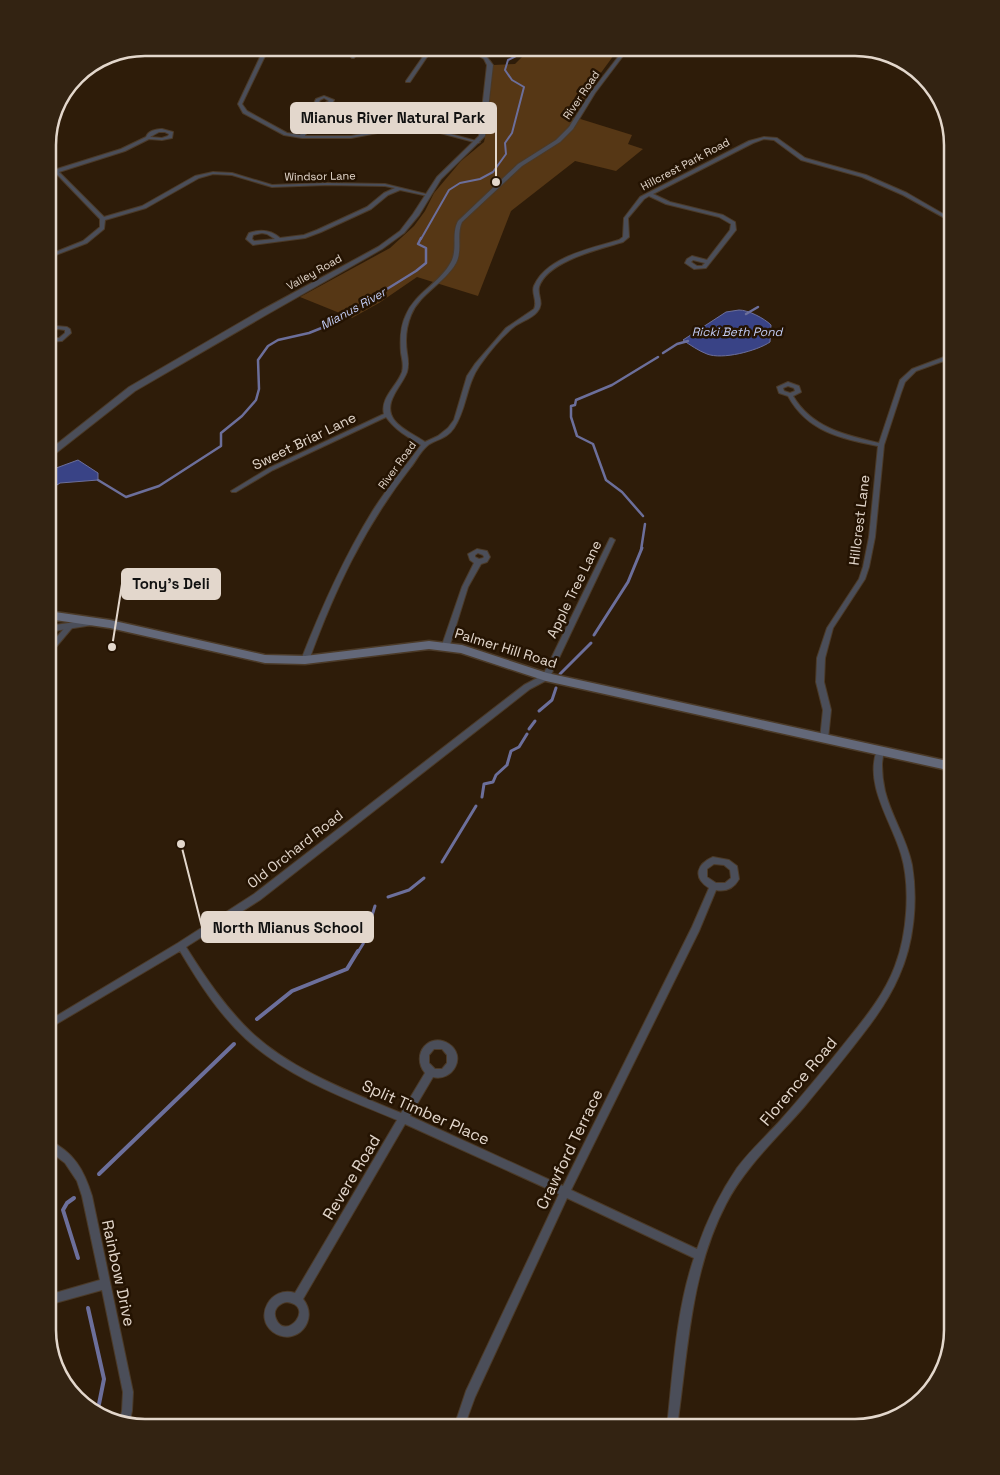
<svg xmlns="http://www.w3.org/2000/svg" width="1000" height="1475" viewBox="0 0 1000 1475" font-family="'Space Grotesk',sans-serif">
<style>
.green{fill:#563715}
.water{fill:#394386;stroke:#6c6f9b}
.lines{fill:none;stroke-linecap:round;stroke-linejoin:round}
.stream-far3{stroke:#6c6f9b;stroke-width:2}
.stream-far2{stroke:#6c6f9b;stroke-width:2.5}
.stream-far1{stroke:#6c6f9b;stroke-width:3}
.stream{stroke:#6c6f9b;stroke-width:4}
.minor-casing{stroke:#4b3a28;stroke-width:2}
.tertiary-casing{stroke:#4b3a28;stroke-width:2}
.secondary-casing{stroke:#4b3a28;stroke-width:3}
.minor{fill:#4b4e59;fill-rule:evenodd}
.tertiary{fill:#4b4e59;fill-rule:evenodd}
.secondary{fill:#636879;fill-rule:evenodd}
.labels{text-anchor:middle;stroke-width:5;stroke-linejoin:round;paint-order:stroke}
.far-street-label{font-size:11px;fill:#e3d7cc;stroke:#241302}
.far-water-label{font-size:12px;font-style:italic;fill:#c3cdf5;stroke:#241302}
.street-label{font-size:14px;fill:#e3d7cc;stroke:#241302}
.near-street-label{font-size:16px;fill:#e3d7cc;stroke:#241302}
.rim{fill:none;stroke:#e3d7cc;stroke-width:2.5}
.leader{fill:none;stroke:#e3d7cc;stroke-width:2}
.callout-dot{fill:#e3d7cc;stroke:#241302;stroke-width:2}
.callout{fill:#e3d7cc;stroke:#e3d7cc;stroke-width:2}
.callout-label{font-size:15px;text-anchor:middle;font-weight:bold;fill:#111}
</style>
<rect width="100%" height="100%" fill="#2e1c09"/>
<polygon class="green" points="541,48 581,48 614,55 592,85 574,117 632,135 628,144 643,149 616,171 575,161 511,211 478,296 417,277 379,303 352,318 300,297 390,248 414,226 425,211 434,193 461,161 484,142 487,128 493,65 515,64 523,56"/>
<g class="water">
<path d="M739,310C748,310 764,318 771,325L770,342C757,351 722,360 707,354C699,351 690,345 683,340L726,312Z"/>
<polygon points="78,460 98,473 98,480 60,483 48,491 48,471"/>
</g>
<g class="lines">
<polyline class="stream-far3" points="421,239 449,190 460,183 480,179 493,172 506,154 505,143 512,133 524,87 512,80 505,70 508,60 532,48"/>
<g class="stream-far2">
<polyline points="746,314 758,307"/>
<polyline points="663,353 677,344 688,341"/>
<polyline points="98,480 126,497 159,486 221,446 221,433 242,416 256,400 259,389 258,360 268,346 278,340 309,333 329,325 416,271 426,263 426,248 418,244 421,238"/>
<polyline points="643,516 622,492 606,480 593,444 577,436 571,417 571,406 575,405 576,400 612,385 658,357"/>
<polyline points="641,550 645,524"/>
</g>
<g class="stream-far1">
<polyline points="594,635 628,582 642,548"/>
<polyline points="560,674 591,643"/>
<polyline points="539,711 552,700 556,688"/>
<polyline points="529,729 535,721"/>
<polyline points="482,797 484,784 493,782 496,775 507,765 511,751 519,747 527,734"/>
<polyline points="442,862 476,806"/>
<polyline points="388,897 409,890 424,878"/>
<polyline points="358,952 363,944 375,906"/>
</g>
<g class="stream">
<polyline points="257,1019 292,991 347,969 358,951"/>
<polyline points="99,1174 234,1044"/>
<polyline points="74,1198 67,1203 63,1210 78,1258"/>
<polyline points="88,1308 104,1379 99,1404 95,1413"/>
</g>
<g class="minor-casing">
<g id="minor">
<path d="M275,48H279L265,56L242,104L247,111L287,133L300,135L316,99L324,96L334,100L332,104L316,110L305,136H351L388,129L425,127L480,142L478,143L425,129L388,131L351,138H302L284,135L243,113L238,104L261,55ZM324,98L329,101L317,107L320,100Z"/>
<polygon points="358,48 362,48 354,58 352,58 351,57"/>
<polygon points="429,48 433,48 410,82 406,82 406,81"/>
<polygon points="439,48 465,48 472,49 470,50 441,49"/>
<path d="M625,48H629L595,93L573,129L560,142L522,166L462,222C456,235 463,250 456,263C445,283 420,293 411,315C406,327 405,340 407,353C408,359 409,365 407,372C404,380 398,387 394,395C380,421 407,430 425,442L438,436L448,428L454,420L467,376L475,364L506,328L534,309C538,301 531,293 534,286C546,257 592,248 619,240L623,237L624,218L640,197L749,141L764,137L777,138L805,158L866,175L907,193L952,219V222L903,195L862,177L801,160L774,140L764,139L753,143L653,194L670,202L723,215L735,222L736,230L706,268L694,269L685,263L687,259L692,256L707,260L730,230L731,224L719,217L666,204L649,196L644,199L628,218L629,237L623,242C600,249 547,261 539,287C537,296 545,303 537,312C531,319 522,321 515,326C502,336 489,352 480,365C466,384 467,409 454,428C446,440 435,439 427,446C420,452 416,461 411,467C364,527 335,589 309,660L305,663L302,662L301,660C321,609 343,559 372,512C387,488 405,467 421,445C408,437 395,430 386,417L273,470L236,492H232L231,491L269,468L384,414C380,398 397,386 402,372C404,365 402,359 401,353C400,340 400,327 406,315C415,293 440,283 451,262C458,249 451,234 458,221L518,164L556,140L569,127L591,92ZM693,260L705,263L702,266H697L691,262Z"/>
<path d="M162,129L173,132L172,138L162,140L149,139L125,151L59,172L104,217L142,206L195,176L213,172L232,173L272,185L326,183L385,184L430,195L428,196L400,190L388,195L371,209L321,232L305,238L253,245L246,239L249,233C261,229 271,230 280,238L304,235L317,230L367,207L384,193L395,188L385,186L326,185L272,187L232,175L213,174L199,178L146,208L105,220L104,229L87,243L48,258V255L83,241L100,227V219L48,165V162H50L57,169L121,149L146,137C148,131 156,129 162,129ZM159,132H165L169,134L168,136L162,138L150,137ZM262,233L267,234L275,239L254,241L252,239L253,235Z"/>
<path d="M48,305C53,308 57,320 56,326L67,327L70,329L71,333L62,341L48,342V338H59L65,333V330L58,329L48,331V327H50C52,319 47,313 48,305Z"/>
<path d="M952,354V358L916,371L905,382L901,393L884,445L875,537L869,567L865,579L833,628L825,658L824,682L831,710L828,739L827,741H821L820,739L823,710L816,682L817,658L827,628L859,579L863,567L869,537L878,446C840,438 808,432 788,396L779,393L777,387L788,382L799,386L801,392L793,396C812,428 845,435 879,443L900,380L912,369ZM788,386L794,388L795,391L790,393L784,391L783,388Z"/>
<path d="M610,538H612L615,540L549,679L530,689L260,900L186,947C205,977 225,1007 251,1032C293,1071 349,1091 401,1113L425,1073C410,1054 430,1031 449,1044C467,1056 453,1082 433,1077L410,1116L563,1186L692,927L709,888C692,877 697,864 713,857L729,860L737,866L739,879C734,888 726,892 716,890L699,931L571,1190L697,1249C707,1220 720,1193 737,1168C749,1152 764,1138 778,1123C802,1096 825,1068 848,1039C866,1017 885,993 895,966C907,935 911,887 901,854C892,822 864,785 877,750H883C884,755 882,759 882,765C882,773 883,782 885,791C891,816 907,839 912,865C918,901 914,943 899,976C890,997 877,1016 863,1034C844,1059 824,1083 804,1107C777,1138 745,1167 726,1204C690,1273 688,1352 677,1427H667C673,1372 676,1311 694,1258L567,1198L475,1397L464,1427H454L466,1391L559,1194L405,1124L303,1299C320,1320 296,1348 273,1332C253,1317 271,1285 295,1293L397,1120C345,1098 289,1078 246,1039C219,1014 199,983 180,951L48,1029V1021L178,943L254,894L524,685L543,675ZM714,864L724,865L730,870L731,878L725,883H716L707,877V869ZM434,1049H442L447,1055V1063L442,1069H435L429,1063V1055ZM287,1302C316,1306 286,1342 276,1319C272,1310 279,1303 287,1302Z"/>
<path d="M477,549L487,551L490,557L487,562L481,564L468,587L450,645L448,647H444L442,645L462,587L474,563L470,560L468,554ZM478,553L483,555L484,557L483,558L479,559L475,557V555Z"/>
<polygon points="70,623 72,624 73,626 72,628 51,653 48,653 48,647 68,624"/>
<path d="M48,1140C74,1152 84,1170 92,1196L133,1392L132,1411L129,1424L119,1421L122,1411L123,1392L102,1290L48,1305V1295L100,1280L82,1196L77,1181L65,1163L48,1150Z"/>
</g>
</g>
<g class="tertiary-casing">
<g id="tertiary">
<path d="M467,48C478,48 487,56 493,65L485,136L441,179L419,215L404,233L382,249L266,315L135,391L51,457H48V451L129,387L260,311L378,247L400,231L413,214L437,177L479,136L487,65L484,59Z"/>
<polygon points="96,619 99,620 101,622 99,624 48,632 48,626"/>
</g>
</g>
<g class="secondary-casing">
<polygon id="secondary" points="48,611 110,620 265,655 305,656 429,641 462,645 547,673 952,762 952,771 546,681 461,653 429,649 305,664 265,663 110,628 48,619"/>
</g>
<use href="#minor" class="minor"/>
<use href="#tertiary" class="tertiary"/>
<use href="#secondary" class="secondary"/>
</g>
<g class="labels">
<g class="far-street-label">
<text transform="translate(581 95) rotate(-56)" y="4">River Road</text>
<text transform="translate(685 164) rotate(-28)" y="4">Hillcrest Park Road</text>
<text transform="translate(320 176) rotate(-1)" y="4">Windsor Lane</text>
<text transform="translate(314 272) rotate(-29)" y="4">Valley Road</text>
<text transform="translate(397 465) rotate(-54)" y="4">River Road</text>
</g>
<g class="far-water-label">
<text transform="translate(353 309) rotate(-29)" y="4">Mianus River</text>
<text x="737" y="336">Ricki Beth Pond</text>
</g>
<g class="street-label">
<text transform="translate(304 441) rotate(-26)" y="5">Sweet Briar Lane</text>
<text transform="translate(859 520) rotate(-83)" y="5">Hillcrest Lane</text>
<text transform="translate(574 589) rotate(-64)" y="5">Apple Tree Lane</text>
<text transform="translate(506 648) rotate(17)" y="5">Palmer Hill Road</text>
<text transform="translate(295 849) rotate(-38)" y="5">Old Orchard Road</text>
</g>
<g class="near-street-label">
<text transform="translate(798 1081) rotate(-50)" y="6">Florence Road</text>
<text transform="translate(426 1112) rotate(24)" y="6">Split Timber Place</text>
<text transform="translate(569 1149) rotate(-64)" y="6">Crawford Terrace</text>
<text transform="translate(351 1177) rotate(-59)" y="6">Revere Road</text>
<text transform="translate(119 1273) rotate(78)" y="6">Rainbow Drive</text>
</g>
</g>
<path d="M0 0H1000V1475H0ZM145 56H855A89 89 0 0 1 944 145V1330A89 89 0 0 1 855 1419H145A89 89 0 0 1 56 1330V145A89 89 0 0 1 145 56Z" fill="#332312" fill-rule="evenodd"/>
<path class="rim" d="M145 56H855A89 89 0 0 1 944 145V1330A89 89 0 0 1 855 1419H145A89 89 0 0 1 56 1330V145A89 89 0 0 1 145 56Z"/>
<path class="leader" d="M496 182L496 118M112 647L122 584M181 844L202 927"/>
<g class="callout-dot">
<circle cx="496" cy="182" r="5"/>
<circle cx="112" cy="647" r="5"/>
<circle cx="181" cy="844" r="5"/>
</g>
<g class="callout">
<rect x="291" y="103" width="205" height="30" rx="5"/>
<rect x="122" y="569" width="98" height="30" rx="5"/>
<rect x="202" y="912" width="171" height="30" rx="5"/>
</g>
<g class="callout-label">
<text x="393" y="123">Mianus River Natural Park</text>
<text x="171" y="589">Tony's Deli</text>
<text x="288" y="933">North Mianus School</text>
</g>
</svg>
